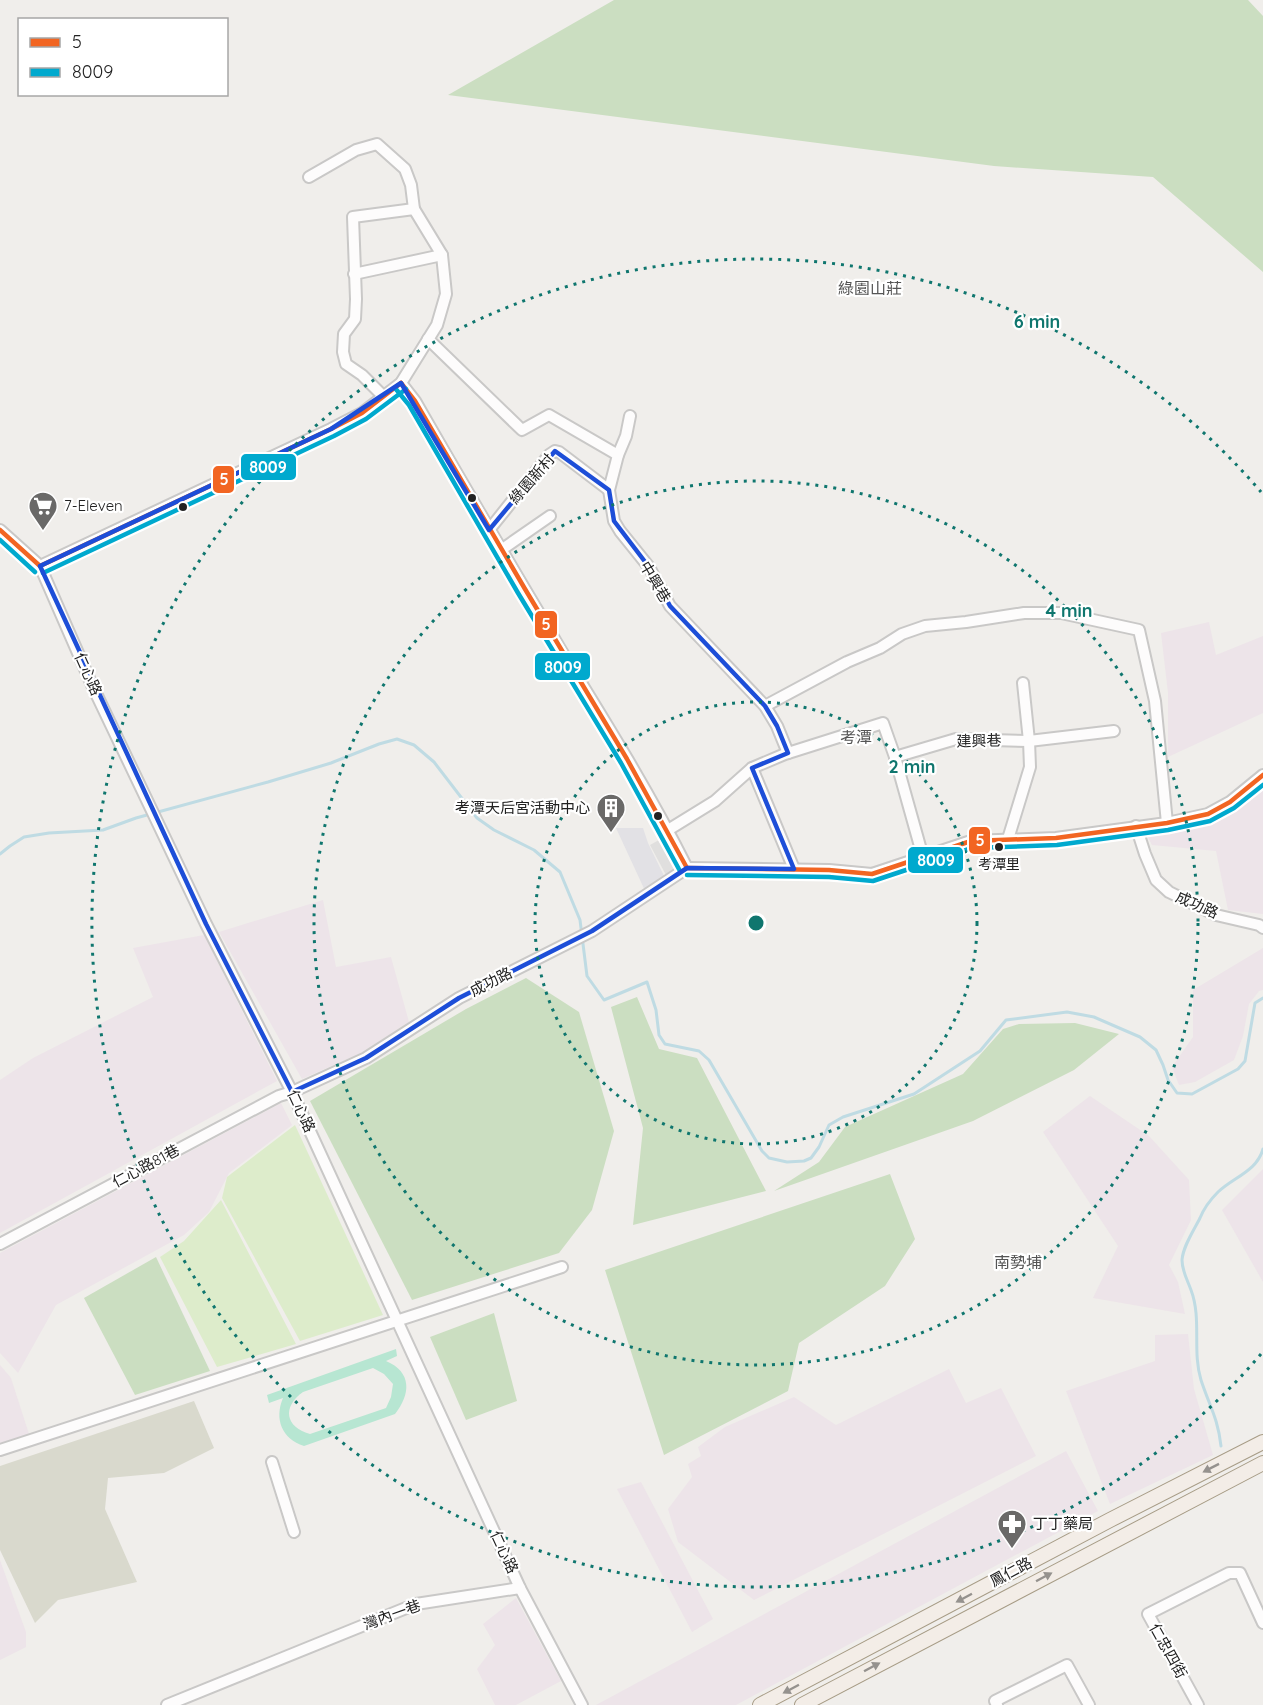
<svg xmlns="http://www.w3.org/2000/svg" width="1263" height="1705" viewBox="0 0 1263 1705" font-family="Quicksand,'Noto Sans TC',sans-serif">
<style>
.industrial{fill:#ede4e9}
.construction{fill:#d9d9cd}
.grass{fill:#ddeccb}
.forest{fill:#cbdec1}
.pitch{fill:#b7e6d2;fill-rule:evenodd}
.parking{fill:#e0dfde}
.plaza{fill:#e2e1e5}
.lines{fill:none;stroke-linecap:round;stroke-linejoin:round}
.stream{stroke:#bfdbe3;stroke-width:3}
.minor-casing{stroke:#c9c8c7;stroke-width:14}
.major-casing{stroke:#a79c86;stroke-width:16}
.minor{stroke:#fdfcfc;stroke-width:10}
.major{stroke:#f3ede7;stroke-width:14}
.bus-1-casing{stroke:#fff;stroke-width:9}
.bus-2-casing{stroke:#fff;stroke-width:9}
.bus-1{stroke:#f26522;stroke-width:4.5}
.bus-2{stroke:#00a9ce;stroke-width:4.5}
.oneway{fill:#95928e}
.marked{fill:none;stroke:#1d4ed8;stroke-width:4.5;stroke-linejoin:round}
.ring{fill:none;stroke:#0f766e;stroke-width:3;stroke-dasharray:3 6}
.bus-dot{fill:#222;stroke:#fff;stroke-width:2}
.labels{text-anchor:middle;stroke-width:4.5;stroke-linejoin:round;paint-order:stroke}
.bus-label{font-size:14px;fill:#222;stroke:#fff}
.street-label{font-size:15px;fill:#222;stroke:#fff}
.poi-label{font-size:15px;fill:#222;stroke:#fff;text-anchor:start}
.neighbourhood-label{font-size:16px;fill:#555;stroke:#fff}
.centre{fill:#0f766e;stroke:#fff;stroke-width:3}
.ring-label{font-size:18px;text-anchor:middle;font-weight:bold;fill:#0f766e;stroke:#fff;stroke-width:4.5;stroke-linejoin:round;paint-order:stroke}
.line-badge{stroke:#fff;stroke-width:2}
.badge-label{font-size:16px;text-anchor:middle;font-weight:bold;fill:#fff}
</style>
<rect width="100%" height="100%" fill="#f0eeeb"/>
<g class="industrial">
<polygon points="1209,622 1216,655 1263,636 1263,713 1168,757 1168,693 1161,633"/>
<polygon points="1263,788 1263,914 1228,910 1216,851 1152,845 1145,832 1208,824"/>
<polygon points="323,900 336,967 391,957 409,1022 359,1054 302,1079 219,932"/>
<polygon points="204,935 277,1081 0,1233 0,1080 33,1058 153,997 133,948"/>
<polygon points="1263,948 1263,990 1259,991 1249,1004 1243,1036 1234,1060 1195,1082 1179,1085 1172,1067 1193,1037 1193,990"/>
<polygon points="1090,1096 1149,1136 1189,1180 1191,1220 1169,1265 1178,1282 1185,1314 1093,1298 1118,1246 1043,1132"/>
<polygon points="281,1103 292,1125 229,1173 209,1212 184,1235 56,1305 18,1373 0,1353 0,1253"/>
<polygon points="1263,1169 1263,1282 1222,1210"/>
<polygon points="1188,1334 1194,1389 1213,1455 1110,1504 1066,1391 1155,1361 1155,1335"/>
<polygon points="0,1365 11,1378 29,1434 0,1443"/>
<polygon points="949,1369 966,1403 1001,1388 1036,1456 754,1600 678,1542 668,1509 692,1477 688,1464 701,1456 698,1447 725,1427 794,1397 836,1425"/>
<polygon points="1066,1451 1098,1511 736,1705 596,1705"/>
<polygon points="641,1482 713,1619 692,1632 617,1489"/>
<polygon points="0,1560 26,1632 26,1647 0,1660"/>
<polygon points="516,1598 561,1681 516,1705 495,1705 477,1669 495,1645 483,1624"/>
</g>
<polygon class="construction" points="194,1401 214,1448 164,1473 108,1478 105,1509 137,1582 58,1600 35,1623 0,1550 0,1466"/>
<g class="grass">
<polygon points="295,1125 383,1315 300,1341 222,1198 227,1177"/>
<polygon points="221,1200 296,1344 217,1367 160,1257 184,1241"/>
</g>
<g class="forest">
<polygon points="614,0 1248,0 1263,16 1263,272 1153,177 994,166 448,95"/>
<polygon points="526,978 579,1012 614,1131 592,1210 559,1253 412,1300 310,1101 466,1009"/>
<polygon points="637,997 659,1049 697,1058 766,1191 633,1225 643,1128 611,1007"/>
<polygon points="1075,1023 1119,1034 1074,1070 973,1121 774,1191 819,1162 845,1127 963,1074 1003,1029 1019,1024"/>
<polygon points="890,1174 915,1239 885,1286 799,1343 788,1391 664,1455 605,1270"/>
<polygon points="156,1257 210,1371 135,1395 84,1298"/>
<polygon points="494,1313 517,1401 466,1420 430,1337"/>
</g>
<path class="pitch" d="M396,1349L397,1356L386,1361C412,1372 411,1394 395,1414L304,1446C282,1439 274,1419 283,1398L269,1403L267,1395ZM373,1368L384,1374L393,1384L391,1397L386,1408L310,1434C285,1427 282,1407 303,1392Z"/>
<polygon class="parking" points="668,835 681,860 678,870 667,877 650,845"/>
<polygon class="plaza" points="616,828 643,828 648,843 667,882 647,895"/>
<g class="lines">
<g class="stream">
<polyline points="0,854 10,846 24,837 49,833 103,830 136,818 268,782 331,763 379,744 397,739 414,745 434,762 477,818 494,830 534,850 560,872 580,920 587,976 604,1000 647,982 656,1010 659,1035 665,1044 699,1051 709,1060 762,1151 769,1158 787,1162 804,1161 811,1158 819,1147 829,1125 843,1117 914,1094 980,1051 1006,1020 1067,1012 1094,1017 1140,1037 1156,1050 1163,1065 1168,1080 1177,1093 1192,1094 1238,1069 1245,1061 1255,1003 1263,998"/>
<path d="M1221,1446C1218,1418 1209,1405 1201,1380C1192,1351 1202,1319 1191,1290C1187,1279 1182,1271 1182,1260C1183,1246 1194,1230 1200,1218C1204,1208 1211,1199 1218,1192C1234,1177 1257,1171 1263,1149"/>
</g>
<g class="minor-casing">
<g id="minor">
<polyline points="354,274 442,255"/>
<polyline points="428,339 522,430 549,415 618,455"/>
<path d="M401,383L415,401C463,485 512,568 562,652C606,723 650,794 687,868"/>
<polyline points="384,397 362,375 346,364 343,352 344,334 355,319 356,299 353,217 414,209"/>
<polyline points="630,416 626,436 618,455 609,490 614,521 620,531 649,567 670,606 765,706 777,726 788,753"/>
<polyline points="0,530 40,566 92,685 206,924 292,1092 520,1588 582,1705"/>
<polyline points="489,530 549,455 555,451 559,452 609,490"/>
<polyline points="501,550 550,516"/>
<polyline points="40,566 331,429 362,413 401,383 437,325 446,294 442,255 414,209 411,185 405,169 377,144 356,150 309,177"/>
<polyline points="765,706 847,662 880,648 902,634 925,626 966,622 1024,613 1061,613 1139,630 1155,701 1167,823"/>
<polyline points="895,757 956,739 1029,741 1114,731"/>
<polyline points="752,768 794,869"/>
<polyline points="1136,826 1145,854 1156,880 1169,892 1216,915 1259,925 1263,928"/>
<polyline points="668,830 715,801 752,768 785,754 883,723 895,757 923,857"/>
<polyline points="1008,839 1030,767 1029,741 1023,683"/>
<polyline points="0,1244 279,1096 292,1092 366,1058 459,998 592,931 687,868 829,870 872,874 971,841 1056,838 1167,823 1208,814 1230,802 1263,775"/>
<polyline points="0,1450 562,1267"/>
<polyline points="272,1462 294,1532"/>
<polyline points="167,1705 416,1604 520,1588"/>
<polyline points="997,1705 995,1701 1067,1665 1089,1705"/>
<polyline points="1198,1705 1148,1614 1229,1573 1240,1573 1263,1623"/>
</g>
</g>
<g class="major-casing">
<g id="major">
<polyline points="760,1705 1110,1520 1263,1442"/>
<polyline points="802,1705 1263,1463"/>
</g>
</g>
<use href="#minor" class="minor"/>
<use href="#major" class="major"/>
<g class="bus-1-casing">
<g id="bus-1">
<polyline points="401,383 415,401 525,589 627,759 687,868"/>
<polyline points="0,530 40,566"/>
<polyline points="40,566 331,429 362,413 401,383"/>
<polyline points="687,868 829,870 872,874 971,841 1056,838 1167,823 1208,814 1230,802 1263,775"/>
</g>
</g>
<g class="bus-2-casing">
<g id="bus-2">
<polyline points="395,388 409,405 518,593 621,763 680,871"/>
<polyline points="0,540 35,572"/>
<polyline points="43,573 334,436 366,419 406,389"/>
<polyline points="687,875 829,877 873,881 972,848 1057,845 1168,830 1210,821 1234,808 1263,785"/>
</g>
</g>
<use href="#bus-1" class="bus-1"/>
<use href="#bus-2" class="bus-2"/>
</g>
<defs><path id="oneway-solid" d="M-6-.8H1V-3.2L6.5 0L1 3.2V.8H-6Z" transform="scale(1.5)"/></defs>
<g class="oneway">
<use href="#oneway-solid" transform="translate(1211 1468) rotate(153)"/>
<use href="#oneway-solid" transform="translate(1044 1577) rotate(-28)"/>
<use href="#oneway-solid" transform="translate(964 1598) rotate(152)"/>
<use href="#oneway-solid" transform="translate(872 1667) rotate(-28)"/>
<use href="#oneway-solid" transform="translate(791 1689) rotate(152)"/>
</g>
<path class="marked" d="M401,383L489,530L555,451L609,490L614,521L649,567L670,606L765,706L777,726L788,753L752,768L794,869L687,868L592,931L459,998L366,1058L292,1092L206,924L40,566L331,429Z"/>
<g class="ring">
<circle cx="756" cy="923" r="221"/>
<circle cx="756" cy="923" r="442"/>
<path d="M1261 1354A664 664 0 1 1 1261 492"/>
</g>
<defs>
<g id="supermarket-pin" transform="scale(1.5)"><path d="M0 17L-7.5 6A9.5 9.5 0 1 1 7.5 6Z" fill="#6a6968" stroke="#fff"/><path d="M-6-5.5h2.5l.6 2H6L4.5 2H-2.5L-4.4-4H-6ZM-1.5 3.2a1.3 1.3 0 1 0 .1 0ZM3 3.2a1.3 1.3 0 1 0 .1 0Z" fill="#fff"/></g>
<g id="building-pin" transform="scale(1.5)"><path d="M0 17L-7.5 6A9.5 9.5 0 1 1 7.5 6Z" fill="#6a6968" stroke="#fff"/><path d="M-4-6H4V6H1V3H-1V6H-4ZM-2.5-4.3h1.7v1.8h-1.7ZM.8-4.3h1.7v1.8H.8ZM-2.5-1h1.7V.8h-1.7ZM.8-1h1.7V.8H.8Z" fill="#fff"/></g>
<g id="pharmacy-pin" transform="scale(1.5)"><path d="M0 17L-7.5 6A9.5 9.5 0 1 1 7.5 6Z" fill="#6a6968" stroke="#fff"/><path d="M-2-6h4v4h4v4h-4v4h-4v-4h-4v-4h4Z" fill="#fff"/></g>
</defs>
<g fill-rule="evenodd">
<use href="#supermarket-pin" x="43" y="506"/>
<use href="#building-pin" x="611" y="808"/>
<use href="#pharmacy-pin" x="1012" y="1524"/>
</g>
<g class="bus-dot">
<circle cx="472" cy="498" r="5"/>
<circle cx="183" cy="507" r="5"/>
<circle cx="658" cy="816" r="5"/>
<circle cx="999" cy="847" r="5"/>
</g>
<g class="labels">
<g class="bus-label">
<text x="999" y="869">考潭里</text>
</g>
<g class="street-label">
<text transform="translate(532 479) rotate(-49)" y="5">綠園新村</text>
<text transform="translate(655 582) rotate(59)" y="5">中興巷</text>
<text transform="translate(88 674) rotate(66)" y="5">仁心路</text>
<text transform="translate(979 741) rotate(-1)" y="5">建興巷</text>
<text transform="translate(1197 905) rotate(24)" y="5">成功路</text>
<text transform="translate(491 982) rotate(-27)" y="5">成功路</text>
<text transform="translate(301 1111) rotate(65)" y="5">仁心路</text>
<text transform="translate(146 1166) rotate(-28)" y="5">仁心路81巷</text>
<text transform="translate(504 1552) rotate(65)" y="5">仁心路</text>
<text transform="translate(1011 1572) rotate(-28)" y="5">鳳仁路</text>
<text transform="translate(392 1615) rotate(-20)" y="5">灣內一巷</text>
<text transform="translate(1168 1651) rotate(61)" y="5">仁忠四街</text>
</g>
<g class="poi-label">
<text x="64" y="511">7-Eleven</text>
<text x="590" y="813" text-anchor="end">考潭天后宮活動中心</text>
<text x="1033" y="1529">丁丁藥局</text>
</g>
<g class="neighbourhood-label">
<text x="870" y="294">綠園山莊</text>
<text x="856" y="743">考潭</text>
<text x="1018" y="1268">南勢埔</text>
</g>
</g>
<circle cx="756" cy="923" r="9" class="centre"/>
<g class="ring-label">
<text x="1037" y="328">6 min</text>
<text x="1069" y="617">4 min</text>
<text x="912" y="773">2 min</text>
</g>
<g class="line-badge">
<rect x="240" y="453" width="57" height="28" rx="6" fill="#00a9ce"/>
<rect x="212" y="465" width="23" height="29" rx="6" fill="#f26522"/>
<rect x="534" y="610" width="24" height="29" rx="6" fill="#f26522"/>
<rect x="534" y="652" width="57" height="29" rx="6" fill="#00a9ce"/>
<rect x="968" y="826" width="23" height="29" rx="6" fill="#f26522"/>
<rect x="907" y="846" width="57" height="28" rx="6" fill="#00a9ce"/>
</g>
<g class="badge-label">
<text x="268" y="473">8009</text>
<text x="224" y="485">5</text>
<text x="546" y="630">5</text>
<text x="563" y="673">8009</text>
<text x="980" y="846">5</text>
<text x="936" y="866">8009</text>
</g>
<rect x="18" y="18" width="210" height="78" fill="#ffffff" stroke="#a7a7a7" stroke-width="1.5"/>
<rect x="30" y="38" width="30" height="9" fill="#f26522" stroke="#a7a7a7" stroke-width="1.5"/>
<text x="72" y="48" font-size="18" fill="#222222">5</text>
<rect x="30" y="68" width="30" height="9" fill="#00a9ce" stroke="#a7a7a7" stroke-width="1.5"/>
<text x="72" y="78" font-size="18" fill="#222222">8009</text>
</svg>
